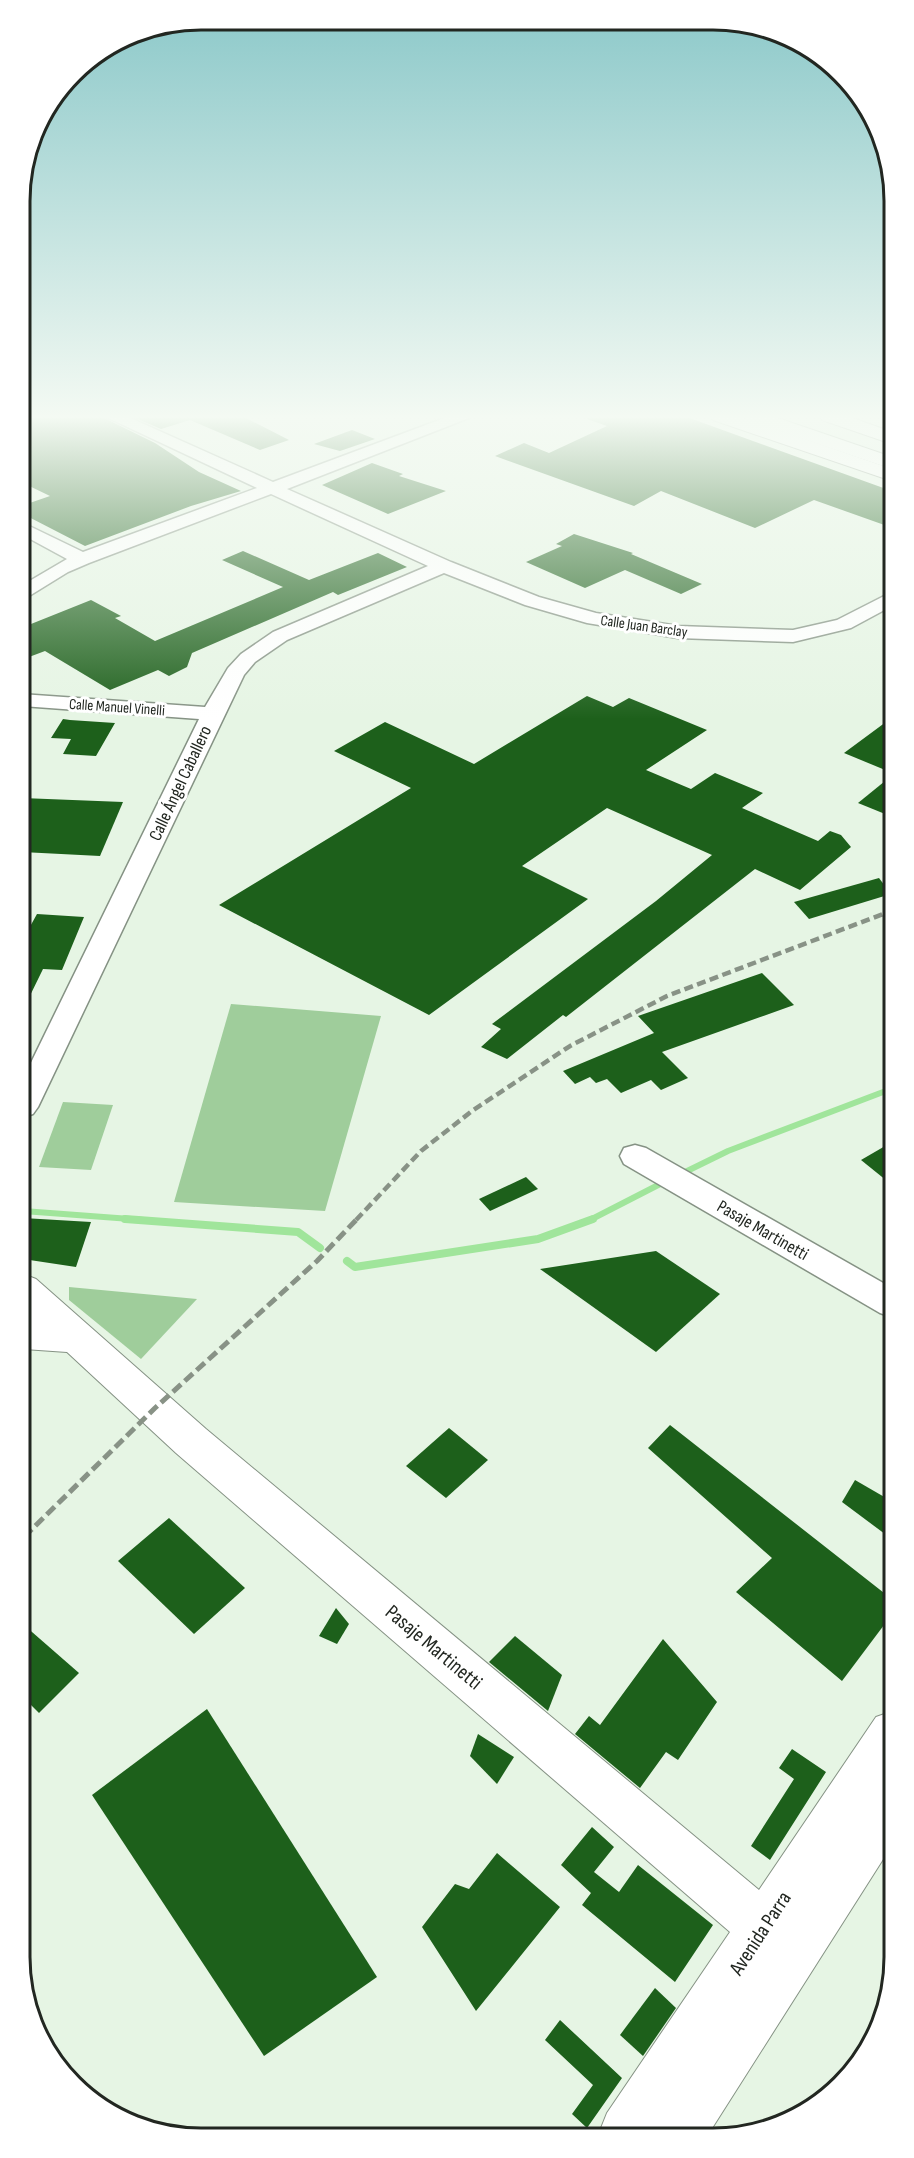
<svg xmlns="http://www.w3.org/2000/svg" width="914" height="2158" viewBox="0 0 914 2158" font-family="'Sofia Sans Condensed',sans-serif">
	<rect width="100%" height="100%" fill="#e6f5e4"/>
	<g fill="#9fcd9b">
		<path d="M231,1004L381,1016L325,1211L174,1202Z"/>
		<path d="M63,1102L113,1105L91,1170L39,1167Z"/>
		<path d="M69,1287L197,1299L141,1359L69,1300Z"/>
	</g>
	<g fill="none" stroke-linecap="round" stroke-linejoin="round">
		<g stroke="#a0e59b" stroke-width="6">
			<path d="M681,1174L728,1151L891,1089"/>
			<path d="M23,1211L144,1220"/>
			<path d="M590,1220L666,1181"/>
		</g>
		<g stroke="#a0e59b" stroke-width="8">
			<path d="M125,1219L298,1232L320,1248"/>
			<path d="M347,1261L355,1267L538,1239L593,1219"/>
		</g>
	</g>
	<g fill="#1d601b">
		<path d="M21,416L102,417L155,443L199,472L241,491L191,506L85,546L21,513V506L50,496L21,482Z"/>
		<path d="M587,416H684L889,490L890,527L814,500L755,528L661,491L634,506L495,456L524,443L549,453L607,426L587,419Z"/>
		<path d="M133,417H244L289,440L260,450L190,420L161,429Z"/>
		<path d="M352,430L375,439L340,451L314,444Z"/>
		<path d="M372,463L403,474L399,476L446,491L388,514L322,485Z"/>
		<path d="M574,534L633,553L631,554L702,584L681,594L625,570L585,588L526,562L562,546L556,544Z"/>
		<path d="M243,551L309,580L378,553L407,567L338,595L333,592L192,653L187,667L169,676L158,670L110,690L45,651L21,660V628L91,600L121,616L115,618L155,641L283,587L222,560Z"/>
		<path d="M587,696L613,707L629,698L707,730L646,770L691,789L715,773L763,793L742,808L818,841L830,831L841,835L851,847L800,890L755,869L566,1017L563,1015L507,1059L481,1047L501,1029L492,1024L656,901L712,855L607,808L522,866L588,899L429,1015L219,905L411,788L334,751L385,722L474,764Z"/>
		<path d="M63,719L70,720L115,723L96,756L63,754L71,739L51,738Z"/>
		<path d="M890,719V772L844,753Z"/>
		<path d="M890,777V816L858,803Z"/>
		<path d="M22,798L123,802L100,856L22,852Z"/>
		<path d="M879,878L891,894L809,919L794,902Z"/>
		<path d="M37,914L84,917L62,970L43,969L22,1012V941Z"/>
		<path d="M762,973L794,1005L662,1052L688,1078L661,1090L651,1080L621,1093L607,1079L596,1083L590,1077L575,1084L563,1071L654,1033L638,1016Z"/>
		<path d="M892,1142V1185L861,1160Z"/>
		<path d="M526,1177L538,1189L490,1211L479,1199Z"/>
		<path d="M23,1218L91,1222L76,1267L23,1259Z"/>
		<path d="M656,1251L720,1294L656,1352L540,1269Z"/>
		<path d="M670,1425L893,1600V1613L842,1681L736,1592L772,1558L648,1448Z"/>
		<path d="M449,1428L488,1460L446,1498L406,1466Z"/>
		<path d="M855,1480L893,1502V1540L842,1502Z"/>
		<path d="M169,1518L245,1588L194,1634L118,1561Z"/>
		<path d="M336,1608L349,1624L337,1644L319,1636Z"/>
		<path d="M24,1625L79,1673L39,1713L25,1699Z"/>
		<path d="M515,1636L562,1675L548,1711L489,1662Z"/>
		<path d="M663,1639L717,1702L678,1760L666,1752L640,1788L575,1734L589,1716L600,1725Z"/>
		<path d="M207,1709L377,1977L264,2056L92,1795Z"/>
		<path d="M478,1734L514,1757L497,1784L470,1756Z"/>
		<path d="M792,1749L826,1772L770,1860L751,1846L794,1779L779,1768Z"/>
		<path d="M592,1827L614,1847L594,1872L619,1892L638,1865L713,1925L675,1982L582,1905L591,1893L561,1865Z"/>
		<path d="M497,1853L560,1907L476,2011L422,1927L455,1884L469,1889Z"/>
		<path d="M655,1988L676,2008L643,2056L620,2035Z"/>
		<path d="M560,2020L622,2078L587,2128L572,2114L593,2085L545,2040Z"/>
	</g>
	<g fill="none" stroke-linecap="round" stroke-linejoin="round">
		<g stroke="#859284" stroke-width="3">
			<g id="minor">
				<path d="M104,416H126L273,482L450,416H474L287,489L451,562L539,597L596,613L678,626L793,630L837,620L890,593V607L851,628L793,642L678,638L587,623L525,605L444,573L287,640L255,662L244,675L38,1107L33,1114L23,1117V1079L199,719L22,706L21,694L205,707L228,668L241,654L273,632L428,566L271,494L89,563L68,572L21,601V586L67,559L21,534V522L83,552L257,488Z"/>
				<path d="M635,1145L646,1148L892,1288V1317L880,1313L624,1164L620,1156L624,1148Z"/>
			</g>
		</g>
		<g stroke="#859284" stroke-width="2">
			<g id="major">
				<path d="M710,416H738L889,468V480L713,420Z"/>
				<path d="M819,416H847L889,431V443L822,420Z"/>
				<path d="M23,1274L36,1279L206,1429L759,1890L876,1717L893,1711L894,1842L709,2133H599L607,2113L730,1932L176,1453L67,1352L24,1349L23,1318H30L23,1312Z"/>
			</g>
		</g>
		<g stroke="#859284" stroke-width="2">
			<path id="highway" d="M744,416H772L889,456V468L747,420Z"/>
		</g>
		<use href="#minor" fill="#fff" fill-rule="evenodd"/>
		<use href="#major" fill="#fff" fill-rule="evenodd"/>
		<use href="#highway" fill="#fff" fill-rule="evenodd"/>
		<path stroke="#889286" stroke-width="4.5" stroke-dasharray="9 4.5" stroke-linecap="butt" d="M356,1220L421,1151L472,1111L570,1046L667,996L891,911"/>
		<path stroke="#889286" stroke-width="5" stroke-dasharray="11 5" stroke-linecap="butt" d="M24,1537L155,1408L317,1261L357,1219"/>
	</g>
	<linearGradient id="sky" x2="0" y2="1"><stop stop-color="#8bc8c9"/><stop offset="0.58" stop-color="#f4faf3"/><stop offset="1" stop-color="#f4faf3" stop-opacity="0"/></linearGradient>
	<rect width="914" height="719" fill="url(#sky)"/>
	<g text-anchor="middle" stroke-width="6" stroke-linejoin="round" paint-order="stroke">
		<g font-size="15" fill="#222721" stroke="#fff">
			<text transform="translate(644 626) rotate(8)" y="5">Calle Juan Barclay</text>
			<text transform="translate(117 707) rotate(4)" y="5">Calle Manuel Vinelli</text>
		</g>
		<g font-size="18" fill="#222721" stroke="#fff">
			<text transform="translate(180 783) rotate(-65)" y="6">Calle Ángel Caballero</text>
			<text transform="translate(763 1230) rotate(30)" y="6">Pasaje Martinetti</text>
		</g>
		<g font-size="21" fill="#222721" stroke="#fff">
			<text transform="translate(434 1647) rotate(40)" y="7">Pasaje Martinetti</text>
			<text transform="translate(760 1933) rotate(-57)" y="7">Avenida Parra</text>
		</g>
	</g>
	<path d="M0 0H914V2158H0ZM201 30H713A171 171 0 0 1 884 201V1957A171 171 0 0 1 713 2128H201A171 171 0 0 1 30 1957V201A171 171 0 0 1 201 30Z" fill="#fff" fill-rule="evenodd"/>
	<path fill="none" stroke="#222721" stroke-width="3" d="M201 30H713A171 171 0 0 1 884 201V1957A171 171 0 0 1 713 2128H201A171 171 0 0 1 30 1957V201A171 171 0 0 1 201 30Z"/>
</svg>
